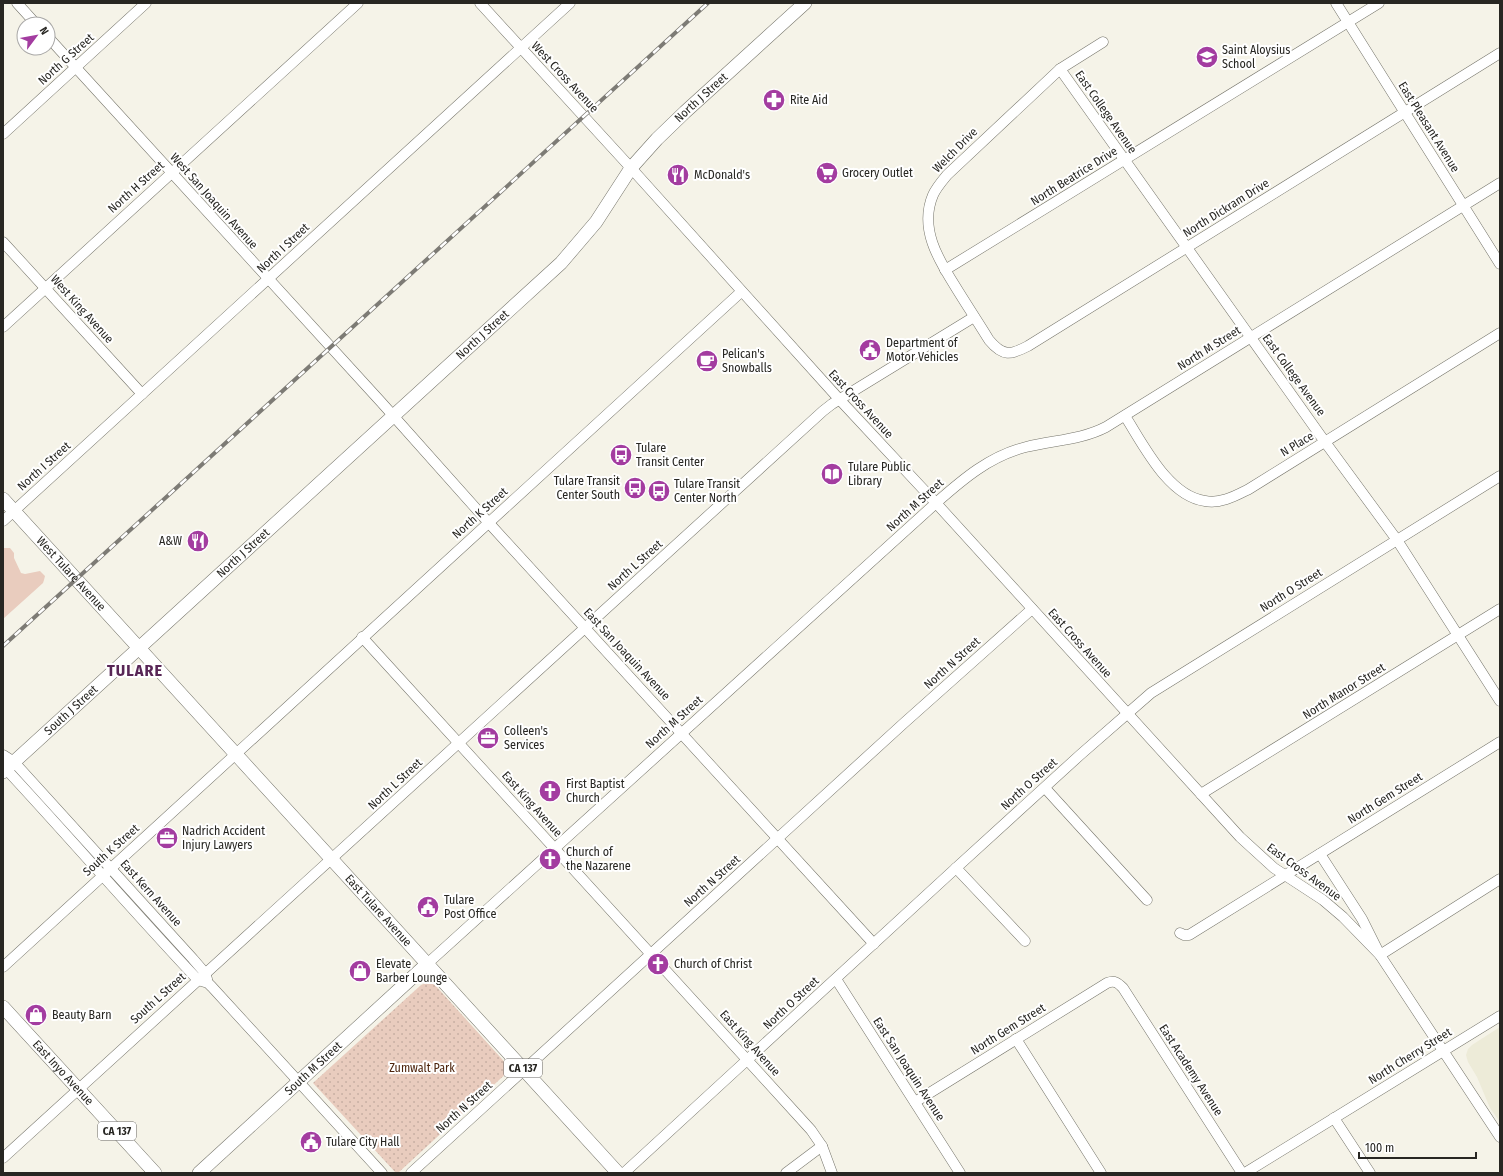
<svg xmlns="http://www.w3.org/2000/svg" width="1503" height="1176" viewBox="0 0 1503 1176" font-family="'Fira Sans Condensed',sans-serif">
	<defs>
		<pattern id="grass-dots" width="8" height="8" patternUnits="userSpaceOnUse"><rect width="8" height="8" fill="#e9ccbe"/><path d="M2 2h.1M6 6h.1" fill="none" stroke="#c8afa3" stroke-width="1.8" stroke-linecap="round"/></pattern>
	</defs>
	<rect width="100%" height="100%" fill="#f5f3e8"/>
	<path fill="#edebd8" d="M1500,1027V1122L1490,1108L1477,1077L1468,1062L1466,1055L1468,1049L1472,1045Z"/>
	<path fill="url(#grass-dots)" d="M428,982L435,985L511,1069L398,1173H396L313,1083L421,985Z"/>
	<path fill="#e9ccbe" d="M3,548H10L14,553V558L21,573L25,574L40,571L45,576L44,580L43,583L3,619Z"/>
	<g fill="none" stroke-linecap="round" stroke-linejoin="round">
		<g stroke="#75746a" stroke-width="11">
			<g id="minor">
				<path d="M17,3L36,24"/>
				<path d="M480,3L631,168L839,399L936,503L1240,837L1274,868L1323,900L1343,917L1380,955L1500,1137"/>
				<path d="M1336,3L1500,264"/>
				<path d="M48,37L381,402L488,522L874,944"/>
				<path d="M1103,42L1060,69L947,175C942,181 936,188 933,195C919,228 938,259 955,286C966,304 978,322 989,340C1003,357 1011,355 1028,346L1500,53"/>
				<path d="M1060,69L1325,442L1397,540L1500,701"/>
				<path d="M3,134L146,3"/>
				<path d="M3,242L142,394"/>
				<path d="M945,270L1379,3"/>
				<path d="M3,327L358,3"/>
				<path d="M1125,416C1143,444 1168,496 1205,501C1221,504 1235,496 1249,489L1500,333"/>
				<path d="M3,521L570,3"/>
				<path d="M362,637L811,1130L822,1146L832,1173"/>
				<path d="M3,755L14,762L193,959L205,973L207,979"/>
				<path d="M3,762L6,769C71,839 133,911 198,980L208,983L212,987L382,1173"/>
				<path d="M1045,788L1147,900"/>
				<path d="M1201,794L1500,609"/>
				<path d="M1320,854L1362,919L1380,955L1500,879"/>
				<path d="M956,868L1025,941"/>
				<path d="M1180,933L1184,935H1189L1500,742"/>
				<path d="M427,964L936,503C963,479 990,456 1026,447C1054,440 1081,440 1106,427L1500,183"/>
				<path d="M3,967L741,292"/>
				<path d="M836,979L960,1173"/>
				<path d="M1016,1039L1101,1173"/>
				<path d="M915,1102L1107,983C1115,980 1118,983 1123,988L1242,1173"/>
				<path d="M1334,1118L1370,1173"/>
				<path d="M3,1158L823,411L832,404L974,317"/>
				<path d="M411,1173L904,723L1032,609"/>
				<path d="M624,1173L956,868L1080,755L1151,693L1500,476"/>
				<path d="M786,1173L822,1146"/>
				<path d="M1245,1173L1500,1016"/>
			</g>
		</g>
		<g stroke="#75746a" stroke-width="14">
			<g id="major">
				<path id="s1" d="M3,499L618,1173"/>
				<path id="s2" d="M3,772L561,263L596,222L631,168L657,139L685,112L805,3"/>
				<path id="s3" d="M3,1007L155,1173"/>
				<path id="s4" d="M199,1173L427,964"/>
			</g>
		</g>
		<use href="#minor" stroke="#fff" stroke-width="10"/>
		<use href="#major" stroke="#fff" stroke-width="13"/>
		<g stroke="#7d7b75" stroke-width="4">
			<path id="rail" d="M3,646L708,3"/>
		</g>
		<use href="#rail" stroke="#fff" stroke-width="2.5" stroke-dasharray="8" stroke-linecap="butt"/>
	</g>
	<defs>
		<g id="school-disc" transform="scale(1.15)"><circle r="9.5" fill="#a33ca0" stroke="#fff"/><path d="M0-5L7-2L0 1L-7-2ZM-4 1L0 2.5L4 1V4Q0 6-4 4Z" fill="#fff"/></g>
		<g id="pharmacy-disc" transform="scale(1.15)"><circle r="9.5" fill="#a33ca0" stroke="#fff"/><path d="M-2-6h4v4h4v4h-4v4h-4v-4h-4v-4h4Z" fill="#fff"/></g>
		<g id="supermarket-disc" transform="scale(1.15)"><circle r="9.5" fill="#a33ca0" stroke="#fff"/><path d="M-6-5.5h2.5l.6 2H6L4.5 2H-2.5L-4.4-4H-6ZM-1.5 3.2a1.3 1.3 0 1 0 .1 0ZM3 3.2a1.3 1.3 0 1 0 .1 0Z" fill="#fff"/></g>
		<g id="restaurant-disc" transform="scale(1.15)"><circle r="9.5" fill="#a33ca0" stroke="#fff"/><path d="M-5-6h1v4h1v-4h1v4h1v-4h1v5L-1.5 .5V6h-2V.5L-5-1ZM5-6V6H3V1.5H1.5Q1.5-4 5-6Z" fill="#fff"/></g>
		<g id="civic-disc" transform="scale(1.15)"><circle r="9.5" fill="#a33ca0" stroke="#fff"/><path d="M-.6-6.5H3V-4.5H.6V-3L4-1V1h2V6H-6V1h2V-1L-.6-3ZM-1.2 2.5V6h2.4V2.5Z" fill="#fff"/></g>
		<g id="cafe-disc" transform="scale(1.15)"><circle r="9.5" fill="#a33ca0" stroke="#fff"/><path d="M-5.5-4.5H6V0H3Q3 3.5 0 3.5H-2.5Q-5.5 3.5-5.5 0ZM3-3.2v2h1.7v-2ZM-6 4.5H4V6H-6Z" fill="#fff"/></g>
		<g id="bus-disc" transform="scale(1.15)"><circle r="9.5" fill="#a33ca0" stroke="#fff"/><path d="M-5-6H5V4H4V6H2V4H-2V6H-4V4H-5ZM-3.5-4V0h7V-4ZM-3.5 1.2v1.5H-2V1.2ZM2 1.2v1.5H3.5V1.2Z" fill="#fff"/></g>
		<g id="library-disc" transform="scale(1.15)"><circle r="9.5" fill="#a33ca0" stroke="#fff"/><path d="M-6-4Q-3-5.5-.7-3.5V5Q-3 3-6 4ZM6-4Q3-5.5 .7-3.5V5Q3 3 6 4Z" fill="#fff"/></g>
		<g id="office-disc" transform="scale(1.15)"><circle r="9.5" fill="#a33ca0" stroke="#fff"/><path d="M-6-3h4V-5.5h4V-3h4V5H-6ZM-1-4.5V-3h2v-1.5ZM-6 0V1H6V0Z" fill="#fff"/></g>
		<g id="church-disc" transform="scale(1.15)"><circle r="9.5" fill="#a33ca0" stroke="#fff"/><path d="M-1.2-6h2.4v3.5h3.3v2.4h-3.3V6h-2.4V-.1h-3.3v-2.4h3.3Z" fill="#fff"/></g>
		<g id="shop-disc" transform="scale(1.15)"><circle r="9.5" fill="#a33ca0" stroke="#fff"/><path d="M-5-2.5h2.3a2.7 3.5 0 0 1 5.4 0H5L5.5 6h-11ZM-1.5-2.5h3a1.5 2.3 0 0 0-3 0Z" fill="#fff"/></g>
	</defs>
	<g fill-rule="evenodd">
		<use href="#school-disc" x="1207" y="57"/>
		<use href="#pharmacy-disc" x="774" y="100"/>
		<use href="#supermarket-disc" x="827" y="173"/>
		<use href="#restaurant-disc" x="678" y="175"/>
		<use href="#civic-disc" x="870" y="350"/>
		<use href="#cafe-disc" x="707" y="361"/>
		<use href="#bus-disc" x="621" y="455"/>
		<use href="#library-disc" x="832" y="474"/>
		<use href="#bus-disc" x="635" y="488"/>
		<use href="#bus-disc" x="659" y="491"/>
		<use href="#restaurant-disc" x="198" y="541"/>
		<use href="#office-disc" x="488" y="738"/>
		<use href="#church-disc" x="550" y="791"/>
		<use href="#office-disc" x="167" y="838"/>
		<use href="#church-disc" x="550" y="859"/>
		<use href="#civic-disc" x="428" y="907"/>
		<use href="#church-disc" x="658" y="964"/>
		<use href="#shop-disc" x="360" y="971"/>
		<use href="#shop-disc" x="36" y="1015"/>
		<use href="#civic-disc" x="311" y="1142"/>
	</g>
	<g text-anchor="middle" stroke-width="4" stroke-linejoin="round" paint-order="stroke">
		<g fill="#fff" stroke="#686764" stroke-width="1">
			<rect x="504" y="1059" width="38" height="18" rx="3"/>
			<rect x="98" y="1122" width="38" height="18" rx="3"/>
		</g>
		<g font-size="11" font-weight="bold" fill="#272622">
			<text x="523" y="1072">CA 137</text>
			<text x="117" y="1135">CA 137</text>
		</g>
		<g font-size="12" fill="#272622" stroke="#fff" text-anchor="start">
			<text x="1222" y="54">Saint Aloysius<tspan x="1222" dy="14">School</tspan></text>
			<text x="790" y="104">Rite Aid</text>
			<text x="842" y="177">Grocery Outlet</text>
			<text x="694" y="179">McDonald's</text>
			<text x="886" y="347">Department of<tspan x="886" dy="14">Motor Vehicles</tspan></text>
			<text x="722" y="358">Pelican's<tspan x="722" dy="14">Snowballs</tspan></text>
			<text x="636" y="452">Tulare<tspan x="636" dy="14">Transit Center</tspan></text>
			<text x="848" y="471">Tulare Public<tspan x="848" dy="14">Library</tspan></text>
			<text x="620" y="485" text-anchor="end">Tulare Transit<tspan x="620" dy="14">Center South</tspan></text>
			<text x="674" y="488">Tulare Transit<tspan x="674" dy="14">Center North</tspan></text>
			<text x="182" y="545" text-anchor="end">A&amp;W</text>
			<text x="504" y="735">Colleen's<tspan x="504" dy="14">Services</tspan></text>
			<text x="566" y="788">First Baptist<tspan x="566" dy="14">Church</tspan></text>
			<text x="182" y="835">Nadrich Accident<tspan x="182" dy="14">Injury Lawyers</tspan></text>
			<text x="566" y="856">Church of<tspan x="566" dy="14">the Nazarene</tspan></text>
			<text x="444" y="904">Tulare<tspan x="444" dy="14">Post Office</tspan></text>
			<text x="376" y="968">Elevate<tspan x="376" dy="14">Barber Lounge</tspan></text>
			<text x="674" y="968">Church of Christ</text>
			<text x="52" y="1019">Beauty Barn</text>
			<text x="326" y="1146">Tulare City Hall</text>
		</g>
		<g font-size="12" fill="#272622" stroke="#fff">
			<text transform="translate(66 59) rotate(-42)" y="4">North G Street</text>
			<text transform="translate(565 77) rotate(47)" y="4">West Cross Avenue</text>
			<text dy="4" stroke="none"><textPath href="#s2" startOffset="973">North J Street</textPath></text>
			<text transform="translate(1106 112) rotate(55)" y="4">East College Avenue</text>
			<text transform="translate(1429 127) rotate(58)" y="4">East Pleasant Avenue</text>
			<text transform="translate(955 150) rotate(-45)" y="4">Welch Drive</text>
			<text transform="translate(1074 176) rotate(-32)" y="4">North Beatrice Drive</text>
			<text transform="translate(136 187) rotate(-42)" y="4">North H Street</text>
			<text transform="translate(214 201) rotate(48)" y="4">West San Joaquin Avenue</text>
			<text transform="translate(1226 208) rotate(-32)" y="4">North Dickram Drive</text>
			<text transform="translate(283 248) rotate(-43)" y="4">North I Street</text>
			<text transform="translate(82 309) rotate(48)" y="4">West King Avenue</text>
			<text dy="4" stroke="none"><textPath href="#s2" startOffset="649">North J Street</textPath></text>
			<text transform="translate(1209 348) rotate(-32)" y="4">North M Street</text>
			<text transform="translate(1294 375) rotate(54)" y="4">East College Avenue</text>
			<text transform="translate(861 404) rotate(47)" y="4">East Cross Avenue</text>
			<text transform="translate(1297 444) rotate(-31)" y="4">N Place</text>
			<text transform="translate(44 466) rotate(-42)" y="4">North I Street</text>
			<text transform="translate(915 505) rotate(-42)" y="4">North M Street</text>
			<text transform="translate(480 513) rotate(-42)" y="4">North K Street</text>
			<text dy="4" stroke="none"><textPath href="#s2" startOffset="325">North J Street</textPath></text>
			<text transform="translate(635 565) rotate(-42)" y="4">North L Street</text>
			<text dy="4" stroke="none"><textPath href="#s1" startOffset="101">West Tulare Avenue</textPath></text>
			<text transform="translate(1291 590) rotate(-32)" y="4">North O Street</text>
			<text transform="translate(1080 643) rotate(48)" y="4">East Cross Avenue</text>
			<text transform="translate(627 654) rotate(47)" y="4">East San Joaquin Avenue</text>
			<text transform="translate(952 663) rotate(-42)" y="4">North N Street</text>
			<text transform="translate(1344 691) rotate(-32)" y="4">North Manor Street</text>
			<text dy="4" stroke="none"><textPath href="#s2" startOffset="92">South J Street</textPath></text>
			<text transform="translate(674 722) rotate(-42)" y="4">North M Street</text>
			<text transform="translate(395 784) rotate(-43)" y="4">North L Street</text>
			<text transform="translate(1029 784) rotate(-42)" y="4">North O Street</text>
			<text transform="translate(1385 798) rotate(-32)" y="4">North Gem Street</text>
			<text transform="translate(532 804) rotate(48)" y="4">East King Avenue</text>
			<text transform="translate(111 850) rotate(-42)" y="4">South K Street</text>
			<text transform="translate(1304 872) rotate(36)" y="4">East Cross Avenue</text>
			<text transform="translate(712 881) rotate(-42)" y="4">North N Street</text>
			<text transform="translate(151 893) rotate(48)" y="4">East Kern Avenue</text>
			<text dy="4" stroke="none"><textPath href="#s1" startOffset="557">East Tulare Avenue</textPath></text>
			<text transform="translate(158 998) rotate(-42)" y="4">South L Street</text>
			<text transform="translate(791 1003) rotate(-43)" y="4">North O Street</text>
			<text transform="translate(1008 1029) rotate(-32)" y="4">North Gem Street</text>
			<text transform="translate(750 1043) rotate(48)" y="4">East King Avenue</text>
			<text transform="translate(1410 1056) rotate(-32)" y="4">North Cherry Street</text>
			<text dy="4" stroke="none"><textPath href="#s4" startOffset="155">South M Street</textPath></text>
			<text transform="translate(909 1069) rotate(57)" y="4">East San Joaquin Avenue</text>
			<text transform="translate(1191 1070) rotate(57)" y="4">East Academy Avenue</text>
			<text dy="4" stroke="none"><textPath href="#s3" startOffset="89">East Inyo Avenue</textPath></text>
			<text transform="translate(464 1107) rotate(-42)" y="4">North N Street</text>
		</g>
		<g font-size="12" fill="#4c230b" stroke="#fff">
			<text x="422" y="1072">Zumwalt Park</text>
		</g>
		<g font-size="16" font-weight="bold" letter-spacing="1" fill="#582656" stroke="#fff">
			<text x="135" y="676">TULARE</text>
		</g>
	</g>
	<rect width="1503" height="1176" fill="none" stroke="#272622" stroke-width="8"/>
	<g transform="translate(36 36) rotate(58)"><circle r="19" fill="#ffffff" stroke="#a9a8a7"/>
	<path d="M0-3L7 15L0 10L-7 15Z" fill="#a33ca0"/>
	<text y="-6" font-size="11" font-weight="bold" text-anchor="middle" fill="#272622">N</text>
	</g>
	<path d="M1359 1152v6h117v-6" fill="none" stroke="#272622" stroke-width="2"/>
	<text x="1365" y="1152" font-size="12" fill="#272622" stroke="#ffffff" stroke-width="3" paint-order="stroke">100 m</text>
</svg>
